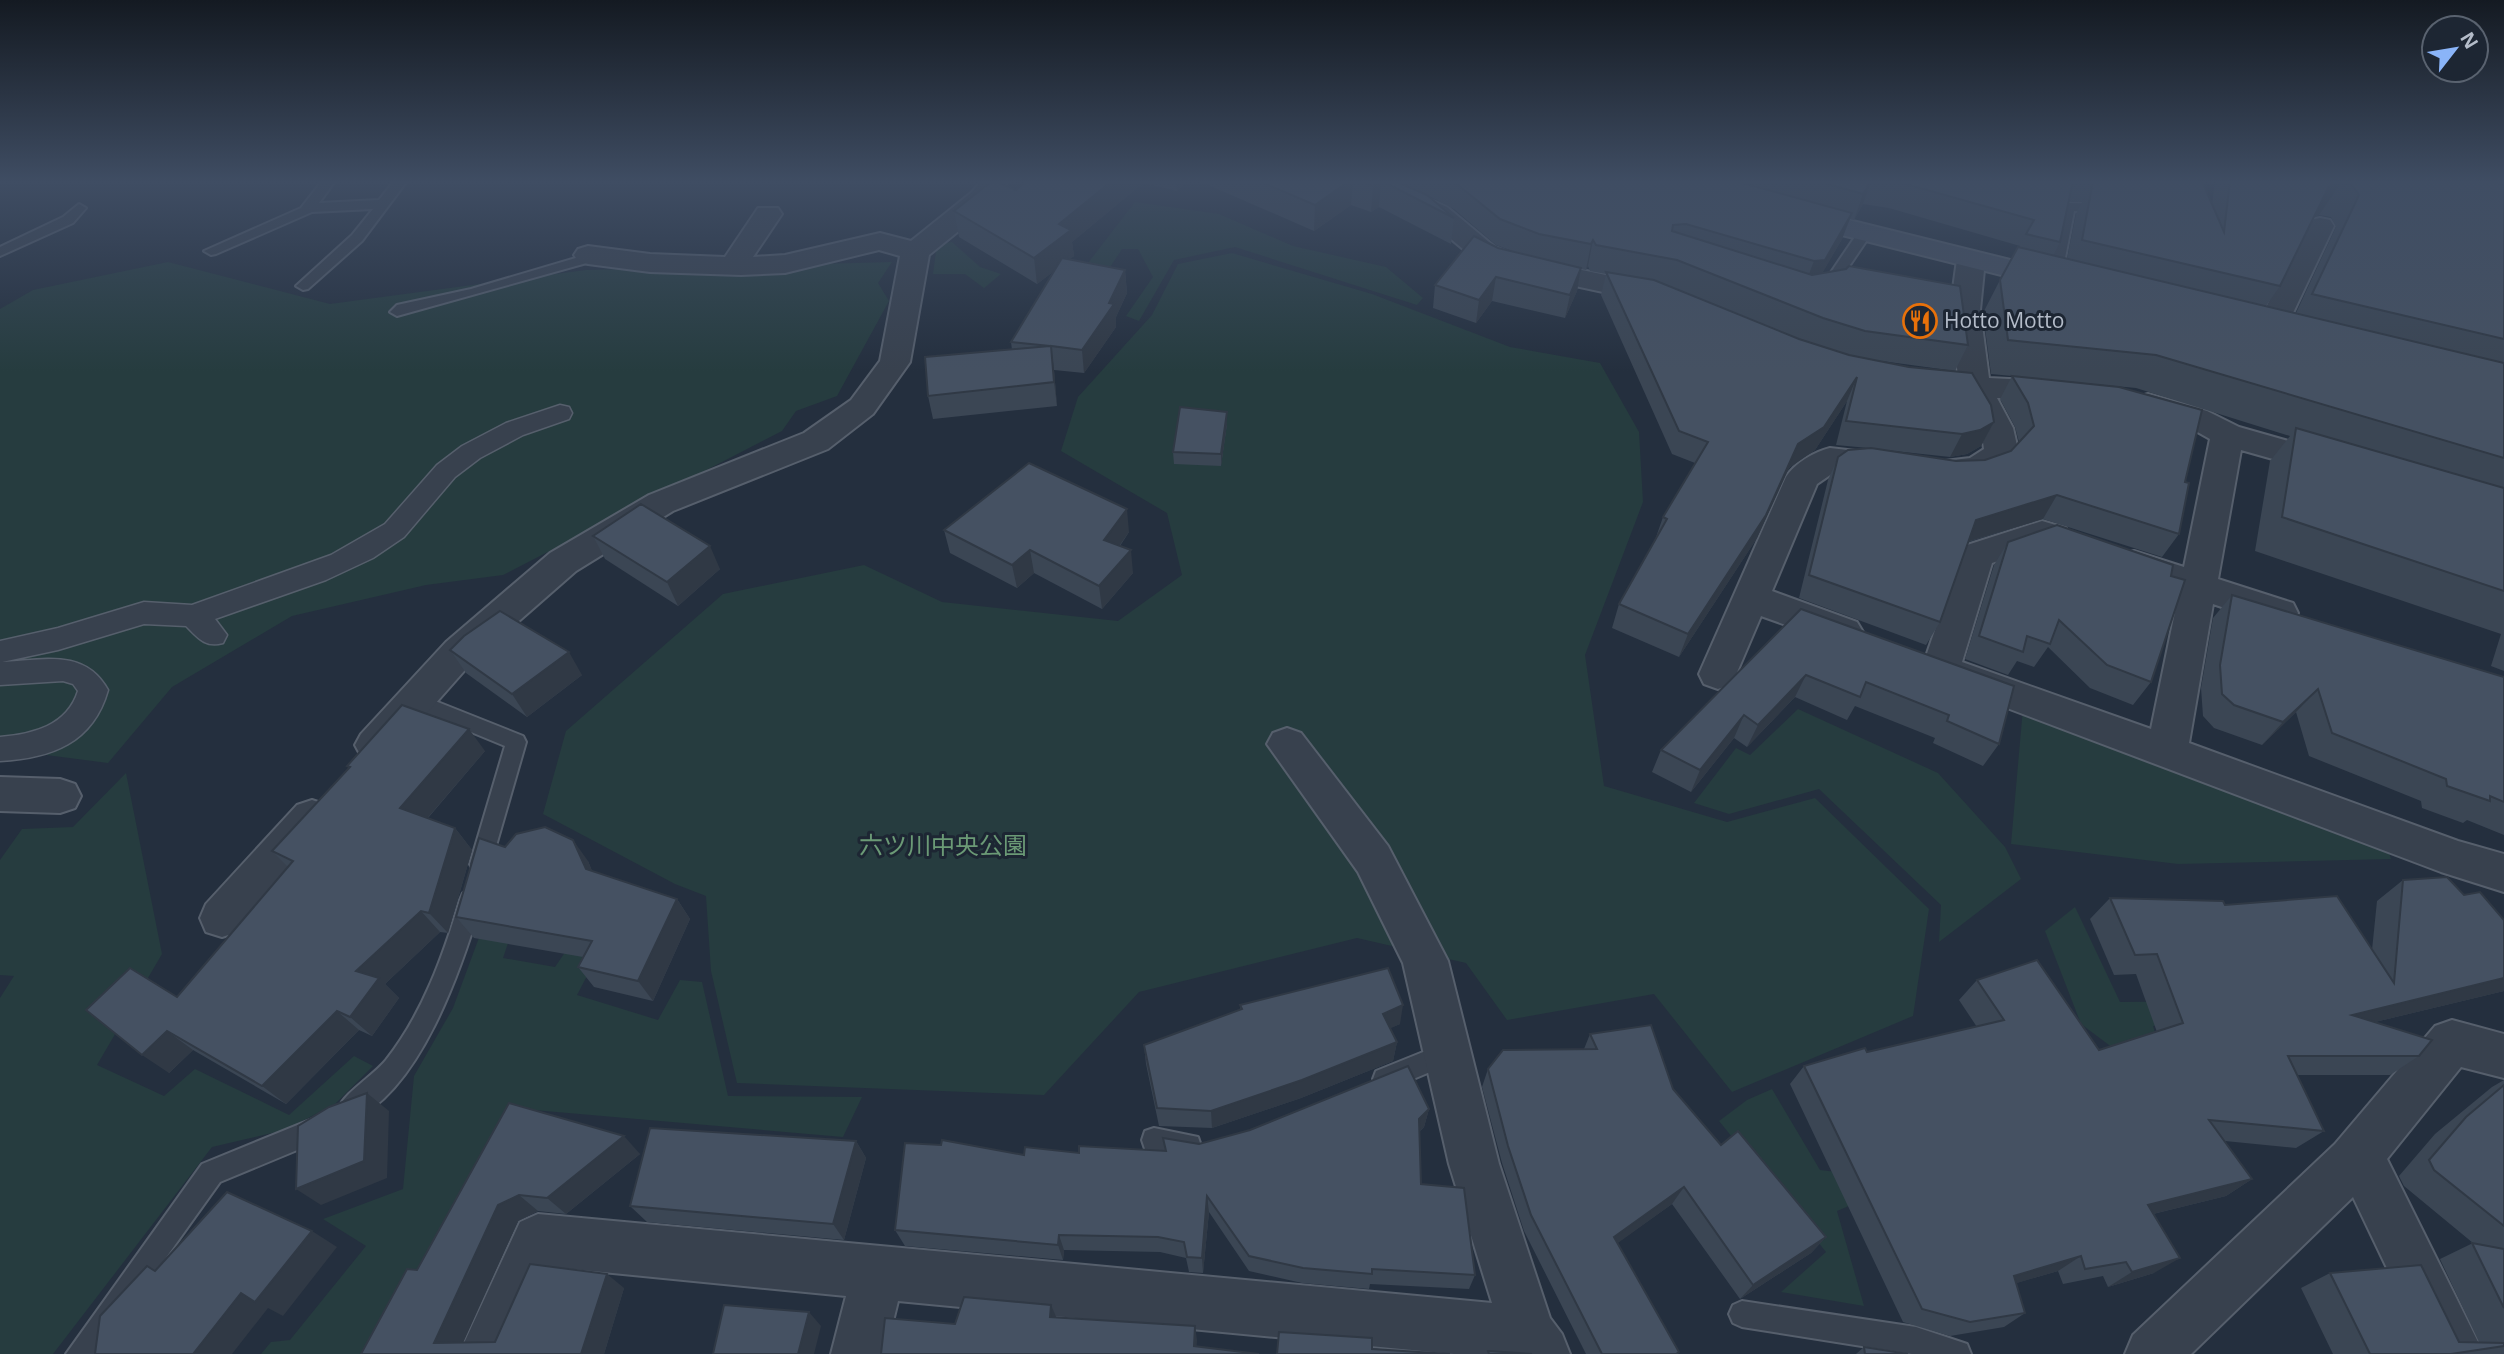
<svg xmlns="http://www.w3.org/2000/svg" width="2504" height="1354" viewBox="0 0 2504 1354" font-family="'Open Sans','Noto Sans JP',sans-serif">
	<rect width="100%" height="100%" fill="#242f3e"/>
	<g fill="#263c3f">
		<path d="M1135,202L1219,214L1293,246L1386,267L1423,298L1417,305L1235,247L1174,260L1139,321L1126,316L1153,277L1138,249H1122L1103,278L1081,272Z"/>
		<path d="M952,242L980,267L1001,274L984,288L965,274H933L937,244Z"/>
		<path d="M1232,253L1372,294L1510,347L1600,363L1639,432L1643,502L1585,655L1604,786L1727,822L1815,798L1929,909L1913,1016L1732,1092L1654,994L1507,1020L1466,963L1357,938L1139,992L1044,1095L737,1083L711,971L706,896L675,884L543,814L566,731L723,594L864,565L942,602L1118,621L1182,575L1167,513L1061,451L1078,397L1152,315L1178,264Z"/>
		<path d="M168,262L330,304L586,270L892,262L878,283L889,301L837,396L796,411L782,431L503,575L426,585L292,616L172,687L108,763L0,749V309L33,290Z"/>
		<path d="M2023,708L2387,847L2391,859L2178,864L2011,844Z"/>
		<path d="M1798,709L1938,773L2005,847L2021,879L1939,942L1941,905L1819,789L1729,814L1694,803L1736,748L1750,755Z"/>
		<path d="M126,773L162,954L97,1065L164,1096L195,1069L289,1115L354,1056L373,1066L335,1104L285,1130L212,1147L53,1354H0V998L14,976L0,975V860L22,829L73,827Z"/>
		<path d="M627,900L577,995L658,1020L680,980L702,982L728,1096L862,1097L843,1137L522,1109L378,1354H261L271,1342L290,1340L366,1246L323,1219L403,1189L414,1076L453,1008L487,916L513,928L503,958L555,967L595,908Z"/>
		<path d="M2075,907L2120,1002L2224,1001L2232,1018L2153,1026L2164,1060L2113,1048L2081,1024L2045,931Z"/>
		<path d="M1772,1089L1820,1170L1837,1172L1856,1203L1837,1211L1864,1306L1781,1292L1826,1252L1719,1121L1747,1100Z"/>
	</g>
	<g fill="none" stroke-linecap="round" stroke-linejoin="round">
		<g stroke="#565f6c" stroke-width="4">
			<g id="service">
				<path d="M322,181H335L319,203L379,200L394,181H407L362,241L308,289L303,290L296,286L352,235L373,209L312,212L216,254L211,255L204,251L301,208Z"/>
				<path d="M2068,203L2105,204L2112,208L2105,212L2074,211L2061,279L2054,283L2047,279L2061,207Z"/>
				<path d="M79,204L86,208L73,223L0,256V247L63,217Z"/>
				<path d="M1864,230L1871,234L1833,290L1826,294L1821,293L1819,290L1859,231Z"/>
				<path d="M596,252L601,253V259L397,316L390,312L397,305L471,289Z"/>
				<path d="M415,693L523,736L526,742L489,870L481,873L473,870L470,864L505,746L408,706L405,701L408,696Z"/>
				<path d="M471,890L479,893L482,900C462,967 420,1093 350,1121L341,1117L338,1109C345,1092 373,1076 386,1060C423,1013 443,956 460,900L463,893Z"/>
				<path d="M1448,1042L1456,1045L1460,1053L1456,1061L1385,1091L1376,1087L1373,1079L1376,1071Z"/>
				<path d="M322,1115L331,1118L334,1127L331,1136L220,1182L97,1354H66L202,1164Z"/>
				<path d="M1154,1128L1198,1137L1201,1146L1198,1155L1189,1158L1145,1149L1142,1140L1145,1131Z"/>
				<path d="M1742,1301L1916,1327L1967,1344L1971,1354H1912L1742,1327L1733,1323L1729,1314L1733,1305Z"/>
			</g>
		</g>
		<g stroke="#565f6c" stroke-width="3">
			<path id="pedestrian" d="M560,405L569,407L572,413L569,419L523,435L480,458L455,477L404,537L373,558L326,580L215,619L227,635L223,643C205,648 198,638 186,626L144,624L58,650L2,662C43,660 85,648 108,690C93,743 52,758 0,761V737C33,734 67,726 78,691L73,684L63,681L0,685V641L58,628L144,602L192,605L331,555L385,524L437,465L462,446L506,423Z"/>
		</g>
		<g stroke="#565f6c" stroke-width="4">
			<g id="minor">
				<path d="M981,181H1008L992,204L929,255L910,362L873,414L828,449L673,511L576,571L472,662L389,756L375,761L361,756L355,745L361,734L446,642L550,553L649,495L804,433L851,400L880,361L900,256L879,250L785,273L741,275L650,272L588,264L578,261L574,255L578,249L588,246L650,254L725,257L758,208H778L782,214L753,257L785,255L880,233L911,241L972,192Z"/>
				<path d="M1350,181H1387L1447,207L1495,247L1524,258L1654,285L1664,288L1669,294L1664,300L1654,303L1506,271L1475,259L1427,219L1354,187Z"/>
				<path d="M2320,218L2330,220L2334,226L2284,332L2280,338L2269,341L2258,338L2254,332L2306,226L2310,220Z"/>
				<path d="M1971,251L1981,254L1985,260L1980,310L1989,378L2069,382L2074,389L2069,396L2058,399L1997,398L2013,428L2018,450C2000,477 1967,486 1936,478L1931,470L1936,462L1970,458L1984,449L1981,428L1964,397L1919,390L1914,383L1919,376L1930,373L1958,376L1950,310L1957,260L1961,254Z"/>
				<path d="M2148,394L2207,411L2239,427L2341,456L2346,464L2341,472L2329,475L2241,450L2218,579L2293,603L2298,613L2293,623L2280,627L2213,604L2189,743L2458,841L2504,854V892L2441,872L1949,686L1946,681L1927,678L1922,668L1964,546L2042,521L2066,528L2072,537L2066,546L2054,549L2042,546L1992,563L1962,662L2151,729L2179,593L2121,573L2116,564L2121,555L2134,551L2184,567L2210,439L2185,425L2137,411L2132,404L2137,397Z"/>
				<path d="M1830,448L1900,456L1905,464L1900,472L1888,475L1836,471L1817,484L1772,591L1857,622L1863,632L1857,642L1844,646L1761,616L1732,684L1718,689L1704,684L1699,674L1786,477C1795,463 1814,452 1830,448Z"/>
				<path d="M1287,728L1301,733L1388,846L1448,961L1499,1164L1550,1318L1562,1334L1570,1354H1454L898,1301L885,1354H831L846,1296L552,1267L514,1354H459L520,1222L538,1214L1492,1303L1449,1164L1403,963L1358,872L1267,744L1273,733Z"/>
				<path d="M0,777L60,779L75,784L81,796L75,808L60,813L0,811Z"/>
				<path d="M312,800L327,805L333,817L327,829L238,932L222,937L206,932L200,918L206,904L297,805Z"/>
				<path d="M2452,1020L2504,1034V1078L2461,1067L2387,1159L2484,1354H2428L2353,1197L2191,1354H2125L2133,1335L2335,1144L2435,1026Z"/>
			</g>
		</g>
		<g stroke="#565f6c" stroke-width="4">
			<path id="secondary" d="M1796,207L2067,274L2072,280L2067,286L2057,289L1786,221L1782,215L1786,209Z"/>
		</g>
		<use href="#service" fill="#38414e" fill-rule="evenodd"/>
		<use href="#pedestrian" fill="#38414e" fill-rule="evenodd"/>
		<use href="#minor" fill="#38414e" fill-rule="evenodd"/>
		<use href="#secondary" fill="#465061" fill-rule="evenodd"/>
	</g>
	<g fill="#3b4654" fill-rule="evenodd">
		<path d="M1026,181H1187L1177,191L1143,183L1072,242L1074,256L1069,259L1125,270L1127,293L1116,317V327L1084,373L1054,370L1057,406L933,419L928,396L1012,350L1011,342L1054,271L1037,284L959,237L954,211L1016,190Z"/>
		<path d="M1199,181H2202L2212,204L2215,181H2504V671L2491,666L2501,634L2255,551L2270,461L2290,436L2136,388L2051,380L2185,482L2179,534L2162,557L2043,519L1968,542L1940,622L1926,645L1799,598L1828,480L1838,457L1868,448L1836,445L1847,401L1815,450L1789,468L1757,538L1679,657L1612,628L1619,604L1655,540L1663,517L1695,463L1672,454L1601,295L1606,274L1590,271L1588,266L1586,270L1581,269L1577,291L1565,318L1492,301L1476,323L1433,308L1435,285L1498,248L1515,252L1496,245L1454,209L1429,196L1399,183L1454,218L1451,244L1379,207L1371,212L1351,205L1314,231ZM2069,202H2082L2076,214L2067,259L2053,256L2060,242ZM1863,204L1889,208L2020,246L2000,280L1983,313L1991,374L2012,376L2000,399L2015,427L2019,442L2011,451L1985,460L1956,461L1885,450L1950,457L1967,454L1981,446L1994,422L1874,360L1955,371L1968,345L1822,273L1842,239L1850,219L1854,220ZM2319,215L2331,217L2336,227L2296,313L2266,306L2280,286L2314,217Z"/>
		<path d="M1227,424L1221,466L1174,464L1173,452Z"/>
		<path d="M944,530L1129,532L1120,546L1133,573L1102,609L1034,573L1017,588L950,553Z"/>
		<path d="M593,536L720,569L678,606L605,559Z"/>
		<path d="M2008,542L2151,682L2133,705L2090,688L2048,647L2034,667L2017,661L2008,675L1965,659L1994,565Z"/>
		<path d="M2232,595L2504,677V835L2467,820L2463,823L2422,808L2421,801L2309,756L2296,712L2262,745L2214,728L2203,716L2201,688L2213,618Z"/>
		<path d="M1801,609L1999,744L1983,766L1933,743L1935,738L1855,706L1847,720L1795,697L1747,747L1734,738L1691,792L1652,772L1661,750Z"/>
		<path d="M450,650L582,675L527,717L466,673Z"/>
		<path d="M485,751L428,818L455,828L472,850L448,933L440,932L385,984L399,998L372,1036L359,1030L286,1104L193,1050L169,1073L130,968L177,997L288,867L272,851L349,768L347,766Z"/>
		<path d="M505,847L588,861L592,871L677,899L690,919L653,1001L594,987L578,967L583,957L474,938L456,917Z"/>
		<path d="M2403,880L2464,895L2504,920V991L2375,1022L2419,1056L2390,1075H2297L2324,1131L2296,1148L2225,1141L2252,1179L2226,1196L2153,1214L2154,1273L2108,1287L2103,1276L2063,1284L2058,1271L2016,1283L2025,1313L2004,1327L1950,1336L1903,1322L1790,1084L1804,1066L1977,1027L1959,1000L1977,980L2099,1050L2157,1032L2136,974L2114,975L2090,919L2110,898L2225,905L2372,950L2377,901Z"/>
		<path d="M1240,1005L1400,1024L1390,1028L1397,1042L1393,1061L1301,1098L1212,1128L1159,1126L1146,1064L1144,1045L1240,1010Z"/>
		<path d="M1590,1034L1673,1089L1721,1145L1826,1237L1811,1253L1740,1299L1672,1204L1617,1243L1678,1354H1586L1524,1231L1502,1163L1482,1087L1488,1069L1584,1049Z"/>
		<path d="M2504,1080V1354H2333L2301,1288L2330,1273L2459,1342H2479L2440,1259L2473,1243L2404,1186L2399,1176L2435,1134L2492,1087Z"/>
		<path d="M509,1103L640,1154L566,1214L538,1211L518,1221L463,1342H495L624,1288L604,1354H361L417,1270Z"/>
		<path d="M1429,1109L1424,1127L1419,1132L1421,1184L1475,1275L1469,1289L1370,1284L1369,1289L1302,1283L1249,1271L1209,1212L1203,1273L1189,1272L1186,1258L1160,1252L1064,1250L1063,1260L905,1246L895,1230L941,1145L1024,1155L1165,1151L1163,1138L1199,1144Z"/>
		<path d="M856,1141L866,1158L844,1240L647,1222L630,1206Z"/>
		<path d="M1864,1347L1908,1354H1856Z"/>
	</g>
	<g fill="#303945">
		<path d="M1112,181H1143V183L1072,242L1074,256L1037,284L1034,258L1059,224Z"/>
		<path d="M1176,181H1187L1177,191Z"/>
		<path d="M1349,181H1353L1351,205L1314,231L1315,205Z"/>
		<path d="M1381,181L1379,207L1371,212L1373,186Z"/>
		<path d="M1871,181L1863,204L1854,220L1863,194Z"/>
		<path d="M2341,183L2319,215L2308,219L2329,186Z"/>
		<path d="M1852,213L1842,239L1815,286L1804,287L1814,261Z"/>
		<path d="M1593,240L1588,266L1586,270L1591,244Z"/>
		<path d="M1581,268L1577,291L1565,318L1570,295Z"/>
		<path d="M1125,270L1127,293L1116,317V327L1084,373L1082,350L1109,303Z"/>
		<path d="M1496,277L1492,301L1476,323L1479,300Z"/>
		<path d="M1051,346L1054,370L1057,406L1054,382Z"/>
		<path d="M1857,377L1847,401L1815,450L1789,468L1757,538L1679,657L1688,634L1798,444Z"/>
		<path d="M1227,412V424L1221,466V454Z"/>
		<path d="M1994,422L1981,446L1967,454L1950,457L1962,434Z"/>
		<path d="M2057,495L2043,519L1963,543L1976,520Z"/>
		<path d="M1127,509L1129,532L1107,563L1104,540Z"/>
		<path d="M710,546L720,569L678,606L667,582Z"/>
		<path d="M1030,550L1034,573L1017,588L1012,565Z"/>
		<path d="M1131,550L1133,573L1102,609L1099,586Z"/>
		<path d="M569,652L582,675L527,717L512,694Z"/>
		<path d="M1806,675L1795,697L1747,747L1758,725Z"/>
		<path d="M2318,689L2296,712L2262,745L2283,722Z"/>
		<path d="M1744,715L1734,738L1691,792L1700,770Z"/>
		<path d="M469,729L485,751L418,829L400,808Z"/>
		<path d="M455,828L472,850L448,933L429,913Z"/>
		<path d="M573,840L588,861L600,890L586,869Z"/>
		<path d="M677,899L690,919L653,1001L638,981Z"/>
		<path d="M421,911L440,932L385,984L399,998L372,1036L350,1017L356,971Z"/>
		<path d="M2504,978V991L2325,1034L2352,1015Z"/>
		<path d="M1403,1005L1400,1024L1380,1033L1383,1014Z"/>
		<path d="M337,1011L359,1030L286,1104L262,1086Z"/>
		<path d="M167,1031L193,1050L169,1073L142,1055Z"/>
		<path d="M1397,1042L1393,1061L1301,1098L1212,1128L1211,1111Z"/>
		<path d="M367,1093L389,1111L387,1178L321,1205L296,1189Z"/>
		<path d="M1429,1109L1424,1127L1414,1136L1419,1119Z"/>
		<path d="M624,1136L640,1154L566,1214L547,1198Z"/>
		<path d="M856,1141L866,1158L844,1240L833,1224Z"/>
		<path d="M2252,1179L2226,1196L2124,1221L2148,1205Z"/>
		<path d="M1684,1187L1672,1204L1604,1253L1614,1237Z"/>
		<path d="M519,1195L538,1211L518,1221L458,1354L434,1343L498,1205Z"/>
		<path d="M1207,1196L1209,1212L1203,1273L1202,1258Z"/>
		<path d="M312,1231L337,1247L283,1316L268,1308L232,1354H193L241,1293Z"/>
		<path d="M1059,1235L1064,1250L1063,1260L1058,1245Z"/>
		<path d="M1826,1237L1811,1253L1740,1299L1753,1285Z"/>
		<path d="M2081,1256L2058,1271L1993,1290L2014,1276Z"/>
		<path d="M2180,1258L2154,1273L2108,1287L2132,1272Z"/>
		<path d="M607,1274L624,1288L604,1354H581Z"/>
		<path d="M1051,1305L1057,1319L1050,1317Z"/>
		<path d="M809,1312L821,1326L814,1354H798Z"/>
		<path d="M1195,1326L1197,1340L1196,1354L1194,1346Z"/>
	</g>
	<g fill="#455162" stroke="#303945" stroke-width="2">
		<path d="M992,181H995L1016,190L1026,181H1112L1059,224L1071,230L1034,258L954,211Z"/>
		<path d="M1259,181H1349L1315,205Z"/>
		<path d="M1359,181H1381L1373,186Z"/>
		<path d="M1382,181H1395L1427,195L1454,218Z"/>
		<path d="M1453,181H1735L1852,213L1825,260L1814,261L1686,224L1673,225L1672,231L1812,275L1846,269L1849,266L1960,286L1968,345L1865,331L1823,318L1677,260L1596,245L1593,240L1591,244L1539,234L1500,219Z"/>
		<path d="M1817,181H1871L1863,194Z"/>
		<path d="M1895,181H2073L2060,242L2026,234L2034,220Z"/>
		<path d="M2093,181H2202L2224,232L2230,181H2492L2504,185V339L2312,294L2359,195L2352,185L2341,183L2329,186L2280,286L2082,240Z"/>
		<path d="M1474,236L1498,248L1581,268L1570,295L1496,277L1479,300L1435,285Z"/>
		<path d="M2018,247L2504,363V458L2156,355L2008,340L2000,280Z"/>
		<path d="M1062,258L1125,270L1109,303L1114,304L1082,350L1051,346L1054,382L928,396L925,357L1050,346L1011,342Z"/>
		<path d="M1606,272L1654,280L1799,339L1849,355L1909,367L1972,373L1991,405L1994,422L1980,430L1962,434L1846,421L1857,377L1824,427L1798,444L1766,515L1688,634L1619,604L1667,519L1663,517L1708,442L1679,431Z"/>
		<path d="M2012,376L2119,387L2202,410L2185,482L2189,483L2179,534L2057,495L1976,520L1940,622L1809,575L1838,457L1848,450L1871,448L1956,461L1985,460L2011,451L2034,426L2028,403Z"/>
		<path d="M1180,407L1227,412L1221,454L1173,452Z"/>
		<path d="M2296,428L2504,488V591L2282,517Z"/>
		<path d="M1029,463L1127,509L1104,540L1131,550L1099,586L1030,550L1012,565L944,530Z"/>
		<path d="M641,504L710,546L667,582L593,536Z"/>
		<path d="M2057,525L2173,565L2171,576L2185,580L2151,682L2107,665L2059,620L2050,644L2027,636L2023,652L1979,636L2008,542Z"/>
		<path d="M2232,595L2504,677V802L2490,796V801L2447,786L2446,779L2332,733L2318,689L2283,722L2234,705L2222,694L2220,665Z"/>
		<path d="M1801,609L2014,686L1999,744L1947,721L1949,715L1866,682L1860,697L1806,675L1758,725L1744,715L1700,770L1661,750Z"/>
		<path d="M500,611L569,652L512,694L450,650L464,636Z"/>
		<path d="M402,705L469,729L400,808L455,828L429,913L421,911L356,971L379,978L350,1017L337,1011L262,1086L167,1031L142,1055L86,1010L130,968L177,997L293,861L272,851L350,767L347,766Z"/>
		<path d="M545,827L573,840L586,869L677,899L638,981L578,967L592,941L456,917L479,838L505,847L516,834Z"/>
		<path d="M2447,877L2464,895L2480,892L2504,920V978L2352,1015L2432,1040L2419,1056H2288L2324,1131L2209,1120L2252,1179L2148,1205L2180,1258L2132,1272L2126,1262L2085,1269L2081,1256L2014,1276L2025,1313L1970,1322L1922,1309L1804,1066L1865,1048L1867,1052L2004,1020L1977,980L2037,960L2099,1050L2183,1023L2157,954L2135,955L2110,898L2223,901L2225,905L2337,896L2394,983L2403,880Z"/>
		<path d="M1388,968L1403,1005L1383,1014L1397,1042L1302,1080L1211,1111L1157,1108L1144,1045L1242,1009L1240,1005Z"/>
		<path d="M1651,1025L1673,1089L1721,1145L1738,1131L1826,1237L1753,1285L1684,1187L1614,1237L1679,1352L1676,1354H1602L1531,1215L1508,1146L1488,1069L1503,1050L1597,1049L1590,1034Z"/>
		<path d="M1408,1066L1429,1109L1419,1119L1421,1184L1464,1188L1475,1275L1372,1269V1274L1303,1268L1249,1256L1207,1196L1202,1258L1187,1257L1184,1242L1158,1237L1059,1235L1058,1245L895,1230L905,1143L941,1145L942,1140L1024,1155L1025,1147L1079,1153V1146L1166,1151L1163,1138L1199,1144L1250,1130Z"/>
		<path d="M2504,1085V1226L2434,1170L2429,1160L2466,1117Z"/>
		<path d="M367,1093L364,1161L296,1189L298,1126L329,1107Z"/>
		<path d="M509,1103L624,1136L547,1198L519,1195L498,1205L434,1343L495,1342L530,1264L607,1274L581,1354H361L407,1269L417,1270Z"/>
		<path d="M650,1128L856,1141L833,1224L630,1206Z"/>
		<path d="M227,1192L312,1231L255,1302L241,1293L193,1354H95L100,1316L147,1266L155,1271Z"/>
		<path d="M2472,1243L2504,1249V1308Z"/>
		<path d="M2421,1265L2459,1342L2504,1343V1346L2451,1354H2370L2330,1273Z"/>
		<path d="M964,1297L1051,1305L1050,1317L1195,1326L1194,1346L1259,1354H881L885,1318L955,1324Z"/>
		<path d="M724,1305L809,1312L798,1354H713Z"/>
		<path d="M1279,1332L1372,1338V1349L1450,1354H1277Z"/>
		<path d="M1864,1347L1908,1354H1865Z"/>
		<path d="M1488,1351L1532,1354H1489Z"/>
	</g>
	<linearGradient id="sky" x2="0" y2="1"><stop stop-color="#141a22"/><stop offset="0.49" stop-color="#3f4d63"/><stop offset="1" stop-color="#3f4d63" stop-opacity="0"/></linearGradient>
	<rect width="2504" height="371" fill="url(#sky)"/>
	<defs>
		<g id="restaurant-ring" transform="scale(1.75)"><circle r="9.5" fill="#1d2633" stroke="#e8710a" stroke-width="1.5"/><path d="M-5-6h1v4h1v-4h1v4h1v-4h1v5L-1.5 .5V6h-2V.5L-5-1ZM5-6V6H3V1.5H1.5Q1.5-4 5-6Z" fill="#e8710a"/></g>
	</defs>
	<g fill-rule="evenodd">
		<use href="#restaurant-ring" x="1920" y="321"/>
	</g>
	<g text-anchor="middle" stroke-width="6" stroke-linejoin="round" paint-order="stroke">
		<g font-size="21" fill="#b4bcc9" stroke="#1d2633" text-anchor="start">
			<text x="1944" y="328">Hotto Motto</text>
		</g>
		<g font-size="24" fill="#6b9a76" stroke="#1d2633">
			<text x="943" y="854">六ツ川中央公園</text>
		</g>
	</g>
	<g transform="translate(2455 49) rotate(59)"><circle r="33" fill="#1d2633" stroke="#59626f" stroke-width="2"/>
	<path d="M0-5L12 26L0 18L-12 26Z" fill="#8ab4f8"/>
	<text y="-10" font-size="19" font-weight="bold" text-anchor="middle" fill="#b4bcc9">N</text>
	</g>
</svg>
